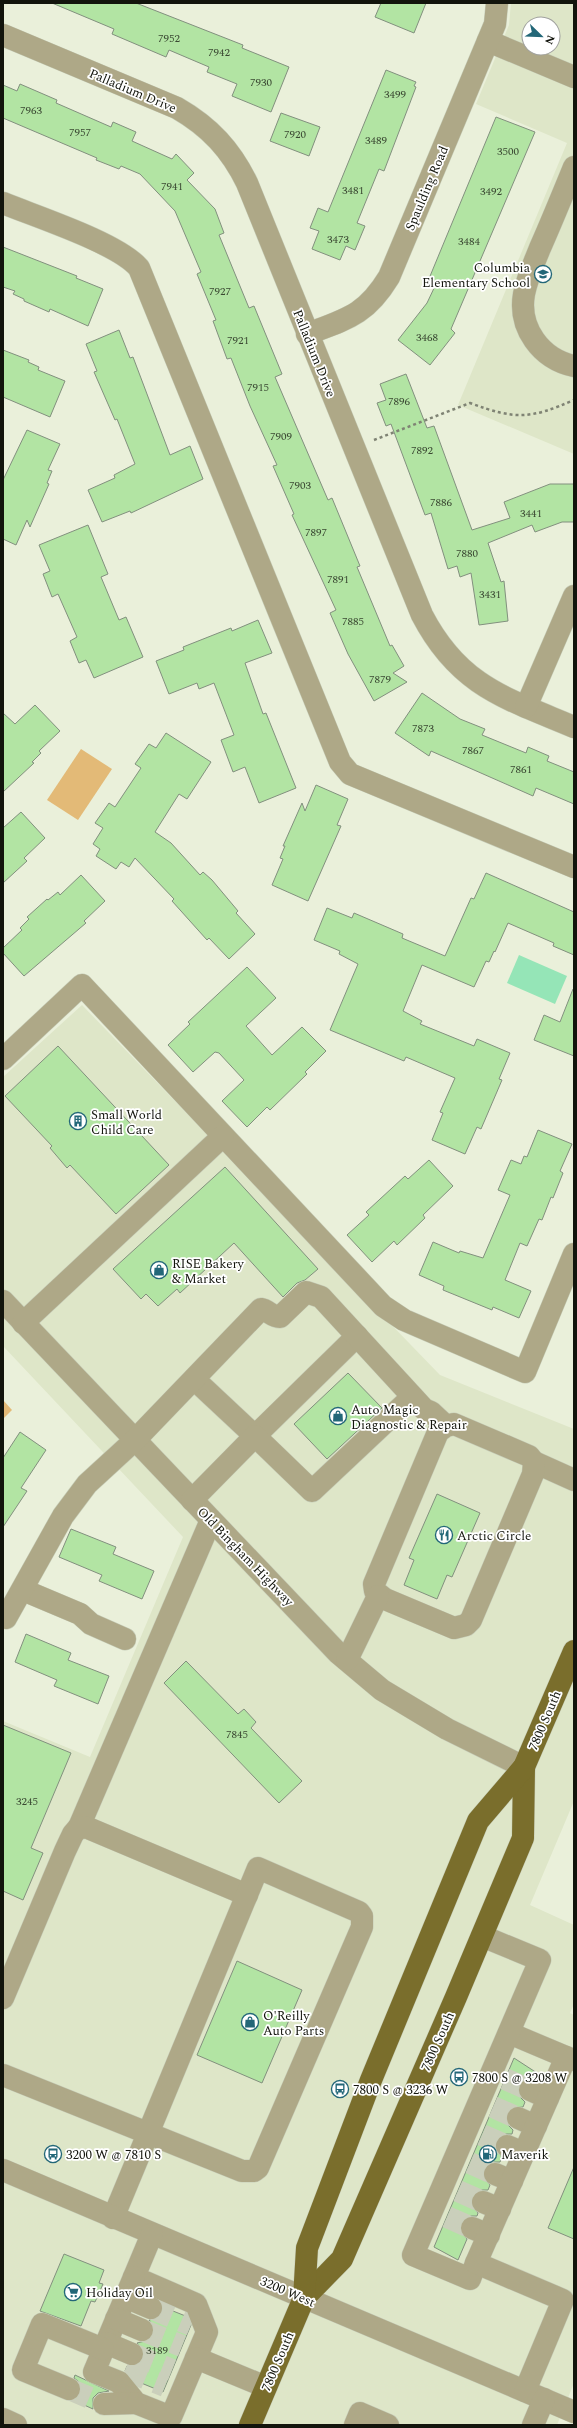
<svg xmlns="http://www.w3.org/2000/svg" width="577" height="2428" viewBox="0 0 577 2428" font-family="Spectral,serif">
	<rect width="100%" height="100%" fill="#eaf0da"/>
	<g fill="#dee6c8" fill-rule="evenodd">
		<path d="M511,3H574V454L458,405L567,143L476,104L509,25ZM529,24H553V48H529Z"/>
		<path d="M82,1005L440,1375L574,1429V1801L530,1905L574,1925V2004L570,2013L574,2015V2383L557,2425H3V1721L90,1757L183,1537L3,1346V1077Z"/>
	</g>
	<g fill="#e3ba77">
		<path d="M81,749L112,769L78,820L47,800Z"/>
		<path d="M3,1400L12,1410L3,1419Z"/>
	</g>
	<path fill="#95e5b7" d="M519,955L567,976L555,1004L507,983Z"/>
	<g fill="#b2e4a3" stroke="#82907e">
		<path d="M52,3H136L243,45L242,48L289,67L271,112L232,96L237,84L207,72L209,67L169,50L166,57L112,34L114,29Z"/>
		<path d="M381,3H426L414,33L375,17Z"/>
		<path d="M386,70L416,82L414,86L416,87L384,171L379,169L357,223L365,226L355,250L346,246L340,260L312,249L319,231L310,228L318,208L328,212Z"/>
		<path d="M20,84L57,100L56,103L111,127L113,122L136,132L132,141L172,159L176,154L194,173L187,180L215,209L224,233L219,235L249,308L254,306L282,374L275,377L328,500L332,498L360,566L357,567L390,646L392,645L404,666L393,673L407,682L374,701L348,654L330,613L336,610L292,515L294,514L273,466L277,465L250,406L231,358L227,359L213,321L216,320L197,274L201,272L175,211L140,174L121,166L119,169L96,160L97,158L3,118V85L17,91Z"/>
		<path d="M281,113L320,127L309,156L270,141Z"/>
		<path d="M496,117L535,132L451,329L455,333L430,365L398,340L427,303L436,284L428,281Z"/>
		<path d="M3,247L77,276L76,278L103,289L88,326L50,309L49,312L24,301V299L13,294L15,291L3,287Z"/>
		<path d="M119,330L130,358L133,357L170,455L190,446L203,479L131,513L130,511L102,522L88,490L115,478L114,475L135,464L117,419L115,420L94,372L97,371L86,344Z"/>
		<path d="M3,350L29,360L28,362L39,367L38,370L65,381L50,417L3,397Z"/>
		<path d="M406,374L427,428L434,426L472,530L510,518L504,502L550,484H574V522H562L535,532L532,525L488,543L501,582L504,581L508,621L479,625L471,573L460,577L457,566L448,569L431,513L425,515L391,424L386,426L377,403L386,400L380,384Z"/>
		<path d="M27,430L60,444L48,470L52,471L47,483L49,484L30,527L27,520L16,545L3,539V480Z"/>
		<path d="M88,525L108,574L101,577L119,620L126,617L143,657L94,678L86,660L79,663L70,641L77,637L58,594L52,597L43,574L50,571L39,545Z"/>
		<path d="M258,620L272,653L245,663L263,714L266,713L296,788L259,803L245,767L233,772L221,740L234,735L214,683L199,689L197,683L169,694L156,661L184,650L183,647L231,628L232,631Z"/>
		<path d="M422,693L460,719L485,729L482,735L526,753L528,747L549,756L547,761L574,772V804L536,788L533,796L431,751L429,756L395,733Z"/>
		<path d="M35,705L60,731L39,751L41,753L32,762L34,763L3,792V713L15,724Z"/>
		<path d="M166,733L211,762L187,799L179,794L155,832L171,843L200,875L203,872L212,880L238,911L236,913L255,934L229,959L209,938L207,940L172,901L174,899L135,858L129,867L121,862L116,869L96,856L100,849L93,844L103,828L95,823L109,803L115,807L141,768L135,764L149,744L156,748Z"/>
		<path d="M316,785L348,799L337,825L341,826L308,901L272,885L283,859L280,858L285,846H283L302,803L305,811Z"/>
		<path d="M21,812L45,838L24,858L27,861L3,883V828Z"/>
		<path d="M486,873L574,912V955L553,946L554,943L508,923L495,952L494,951L489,962L486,961L474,987L422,965L403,1011L422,1021L420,1024L474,1046L477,1039L510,1053L499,1079L502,1080L481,1129L477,1127L465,1154L432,1140L443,1113L440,1112L455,1078L406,1057L404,1061L330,1030L358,964L339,954L340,951L314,940L327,908L352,918L354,913L403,934L402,938L445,956L471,898L474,899Z"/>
		<path d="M81,875L105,901L84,921L86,923L24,976L3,953V948L22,930L20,928L29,919L27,917L47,899L48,900L58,892L60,895Z"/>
		<path d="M247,967L276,998L246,1026L272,1055L302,1027L326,1051L305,1072L307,1074L270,1110L267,1107L247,1127L222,1101L244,1080L219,1053L215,1052L193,1072L168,1045L190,1024L188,1022Z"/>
		<path d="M573,989H574V1056L534,1040L544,1015L560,1022Z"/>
		<path d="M58,1046L169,1165L116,1214L70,1165L67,1168L50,1148L52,1146L5,1096Z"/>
		<path d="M538,1130L572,1144L560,1171L563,1173L553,1198L551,1197L542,1220L539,1219L527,1246L520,1243L505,1280L531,1291L519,1318L493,1307L492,1310L443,1290L444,1286L419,1275L433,1242L459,1253L460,1251L483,1258L510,1195L498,1190L511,1160L521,1164L524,1156L527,1157Z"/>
		<path d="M429,1160L453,1186L423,1215L425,1218L397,1245L394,1241L372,1262L347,1235L369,1215L366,1212L405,1176L408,1179Z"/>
		<path d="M225,1167L318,1269L305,1280L297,1283L283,1297L234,1243L180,1293L177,1289L158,1306L146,1294L141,1299L113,1269Z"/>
		<path d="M348,1373L382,1408L327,1459L294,1424Z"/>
		<path d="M20,1432L46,1450L21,1488L27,1491L3,1527V1458Z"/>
		<path d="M437,1494L480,1513L452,1577L447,1575L437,1599L404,1585L414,1560L409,1558Z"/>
		<path d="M71,1529L116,1547L113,1554L154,1571L142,1599L99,1581L102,1575L59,1557Z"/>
		<path d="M26,1634L71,1653L68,1660L109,1676L98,1704L54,1686L57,1680L15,1662Z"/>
		<path d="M186,1661L238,1714L244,1709L256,1722L251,1728L302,1781L279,1803L164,1683Z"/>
		<path d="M3,1725L71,1753L31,1848L43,1853L23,1900L3,1891Z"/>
		<path d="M237,1961L302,1990L262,2083L197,2055Z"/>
		<path d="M514,2058L537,2073L535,2079L523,2080L518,2085L520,2097L525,2102L523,2107L511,2108L506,2113L508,2125L513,2130L512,2134H505L496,2141L495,2148L502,2157L500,2162H493L484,2169L483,2176L490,2185L488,2190H481L472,2197L471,2204L478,2213L477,2216H470L461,2223L460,2230L467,2239L458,2260L434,2247Z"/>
		<path d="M574,2167V2239L548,2228Z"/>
		<path d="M64,2254L104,2270L99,2283L103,2284L95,2302L91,2301L81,2326L40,2311Z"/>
		<path d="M163,2307L188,2317L191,2325L163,2392L134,2380L125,2371L127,2366H134L143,2359L144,2352L137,2343L149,2340L153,2335L154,2328L149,2320L159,2318Z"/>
		<path d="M75,2375L109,2391L98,2393L93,2398V2409L73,2400L80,2394L81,2388L79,2382L74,2378Z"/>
	</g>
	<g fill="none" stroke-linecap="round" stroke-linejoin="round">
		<g stroke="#cacfbb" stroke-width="22" stroke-dasharray="22 11" stroke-linecap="butt">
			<path d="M505,2079L530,2090"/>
			<path d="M493,2107L518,2118"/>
			<path d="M482,2135L507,2146"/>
			<path d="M470,2163L495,2174"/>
			<path d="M458,2191L483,2202"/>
			<path d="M447,2217L472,2228"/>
			<path d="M151,2308L191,2325"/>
			<path d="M142,2330L182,2346"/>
			<path d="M132,2354L172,2370"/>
			<path d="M125,2370L165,2386"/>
			<path d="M69,2389L104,2404"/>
		</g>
		<g stroke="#c7cdb9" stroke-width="23">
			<g id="minor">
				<path d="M3,35L177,108C210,127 231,150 247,183L422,615C459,686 505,698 574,727"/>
				<path d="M488,41L574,77"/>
				<path d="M574,167C563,194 552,221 540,248C534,263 527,278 524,294C518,328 541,359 574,366"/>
				<path d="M3,203C37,217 118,243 139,268L340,762L350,774L574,867"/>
				<path d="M307,334C347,319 366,315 389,277L495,24L497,3"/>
				<path d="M526,707L574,596"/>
				<path d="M3,1059L82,985L383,1306L404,1320L525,1372L574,1254"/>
				<path d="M3,1301L338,1653L382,1690L447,1729L524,1767"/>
				<path d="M23,1323L223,1136"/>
				<path d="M194,1379L255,1436L357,1336"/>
				<path d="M534,1462L574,1480"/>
				<path d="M192,1500L255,1436L312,1491L412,1397"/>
				<path d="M23,1590L80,1614L91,1624L125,1639"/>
				<path d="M3,1616L6,1618L63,1516L87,1484L135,1440L261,1309C268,1310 272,1317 280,1317L306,1292L321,1297L424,1409L431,1412L446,1426L454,1424L529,1456L534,1462L533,1474L471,1620L466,1625L454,1628L385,1599L375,1591L374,1584L438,1432L446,1426"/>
				<path d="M347,1660L378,1596"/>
				<path d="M79,1827L211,1520"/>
				<path d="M3,1998L65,1851L73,1834L79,1827L88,1828L247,1895"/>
				<path d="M509,2033L566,2057"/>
				<path d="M3,2075L242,2171H254L258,2168L362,1927V1916L359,1912L258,1868C209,1984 161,2101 113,2218"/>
				<path d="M530,2090L548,2098"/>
				<path d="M518,2118L536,2126"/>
				<path d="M507,2146L524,2153"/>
				<path d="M3,2170L574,2412"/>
				<path d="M495,2174L512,2181"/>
				<path d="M483,2202L500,2209"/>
				<path d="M472,2228L489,2235"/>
				<path d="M152,2234L134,2277L196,2304L207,2332L196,2358"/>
				<path d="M476,2263L470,2279L413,2255L540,1960L482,1936"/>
				<path d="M134,2277L94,2372L119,2382L136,2403L171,2417L196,2358L266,2387"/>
				<path d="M125,2297L151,2308"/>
				<path d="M116,2319L142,2330"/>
				<path d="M106,2343L132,2354"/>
				<path d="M69,2389L23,2370L42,2324L103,2349"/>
				<path d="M525,2391L563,2300L476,2263L566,2057L574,2060"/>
				<path d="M104,2404L136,2403"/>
				<path d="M3,2419L16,2425"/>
				<path d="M355,2425L360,2413L388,2425"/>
				<path d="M533,2425L544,2399"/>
			</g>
		</g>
		<g stroke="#c7cdb9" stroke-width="23">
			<g id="major">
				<path d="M304,2298L342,2259L456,1997L523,1838L524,1767"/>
				<path d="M250,2425L304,2298L307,2248L371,2080L478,1821L524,1767L574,1651"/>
			</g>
		</g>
		<path stroke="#7f8374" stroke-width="2.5" stroke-dasharray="3 3" stroke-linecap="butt" d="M374,440L470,403C516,420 530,419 574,400"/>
		<use href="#minor" stroke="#aea887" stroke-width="22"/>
		<use href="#major" stroke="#7a6e2c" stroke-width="22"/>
	</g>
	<defs>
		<g id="school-ring" transform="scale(0.9)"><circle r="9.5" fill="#fff" stroke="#236778" stroke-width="1.5"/><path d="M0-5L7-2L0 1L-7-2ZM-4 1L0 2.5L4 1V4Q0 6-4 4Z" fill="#236778"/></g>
		<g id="building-ring" transform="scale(0.9)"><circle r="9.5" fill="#fff" stroke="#236778" stroke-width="1.5"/><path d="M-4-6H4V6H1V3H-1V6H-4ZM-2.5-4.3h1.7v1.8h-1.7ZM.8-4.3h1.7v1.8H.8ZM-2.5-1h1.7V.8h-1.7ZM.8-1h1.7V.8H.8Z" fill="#236778"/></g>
		<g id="shop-ring" transform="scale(0.9)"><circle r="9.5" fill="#fff" stroke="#236778" stroke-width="1.5"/><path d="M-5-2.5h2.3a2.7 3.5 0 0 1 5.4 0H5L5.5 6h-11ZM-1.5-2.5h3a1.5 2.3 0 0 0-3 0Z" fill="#236778"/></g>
		<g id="restaurant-ring" transform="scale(0.9)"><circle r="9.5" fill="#fff" stroke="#236778" stroke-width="1.5"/><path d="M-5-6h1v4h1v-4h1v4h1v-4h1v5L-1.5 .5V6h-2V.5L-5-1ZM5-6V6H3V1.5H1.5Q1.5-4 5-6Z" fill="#236778"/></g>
		<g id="bus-ring" transform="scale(0.9)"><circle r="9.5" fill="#fff" stroke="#236778" stroke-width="1.5"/><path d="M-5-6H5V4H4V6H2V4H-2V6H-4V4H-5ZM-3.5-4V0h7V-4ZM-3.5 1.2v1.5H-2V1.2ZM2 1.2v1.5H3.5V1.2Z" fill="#236778"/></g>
		<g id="fuel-ring" transform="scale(0.9)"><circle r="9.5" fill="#fff" stroke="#236778" stroke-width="1.5"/><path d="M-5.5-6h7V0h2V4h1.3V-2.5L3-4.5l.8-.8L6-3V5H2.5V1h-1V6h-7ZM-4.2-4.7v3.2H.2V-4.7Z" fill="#236778"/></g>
		<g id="supermarket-ring" transform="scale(0.9)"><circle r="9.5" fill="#fff" stroke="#236778" stroke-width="1.5"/><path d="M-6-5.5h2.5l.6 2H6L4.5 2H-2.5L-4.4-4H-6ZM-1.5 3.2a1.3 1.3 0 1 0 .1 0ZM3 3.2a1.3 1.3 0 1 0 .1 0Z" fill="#236778"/></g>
	</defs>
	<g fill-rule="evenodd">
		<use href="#school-ring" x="543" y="274"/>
		<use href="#building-ring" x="78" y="1121"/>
		<use href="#shop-ring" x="159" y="1270"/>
		<use href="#shop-ring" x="338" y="1416"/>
		<use href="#restaurant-ring" x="444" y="1535"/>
		<use href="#shop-ring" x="250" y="2022"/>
		<use href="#bus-ring" x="459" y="2077"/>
		<use href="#bus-ring" x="340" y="2089"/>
		<use href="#bus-ring" x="53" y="2154"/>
		<use href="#fuel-ring" x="488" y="2154"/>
		<use href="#supermarket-ring" x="73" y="2292"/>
	</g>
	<g text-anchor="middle" stroke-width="3.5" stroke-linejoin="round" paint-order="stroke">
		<g font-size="11" fill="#3a4832">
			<text x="169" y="42">7952</text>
			<text x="219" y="56">7942</text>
			<text x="261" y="86">7930</text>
			<text x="395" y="98">3499</text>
			<text x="31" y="114">7963</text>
			<text x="80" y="136">7957</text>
			<text x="295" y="138">7920</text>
			<text x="376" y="144">3489</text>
			<text x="508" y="155">3500</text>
			<text x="172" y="190">7941</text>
			<text x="353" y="194">3481</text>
			<text x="491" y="195">3492</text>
			<text x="338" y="243">3473</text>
			<text x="469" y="245">3484</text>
			<text x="220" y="295">7927</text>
			<text x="427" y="341">3468</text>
			<text x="238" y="344">7921</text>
			<text x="258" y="391">7915</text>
			<text x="399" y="405">7896</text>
			<text x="281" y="440">7909</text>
			<text x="422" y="454">7892</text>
			<text x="300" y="489">7903</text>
			<text x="441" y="506">7886</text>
			<text x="531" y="517">3441</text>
			<text x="316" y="536">7897</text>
			<text x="467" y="557">7880</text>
			<text x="338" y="583">7891</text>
			<text x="490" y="598">3431</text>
			<text x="353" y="625">7885</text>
			<text x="380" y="683">7879</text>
			<text x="423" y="732">7873</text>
			<text x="473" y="754">7867</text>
			<text x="521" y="773">7861</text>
			<text x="237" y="1738">7845</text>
			<text x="27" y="1805">3245</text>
			<text x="157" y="2354">3189</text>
		</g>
		<g font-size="13" fill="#12140c" stroke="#fff">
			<text transform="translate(133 90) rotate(23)" y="5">Palladium Drive</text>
			<text transform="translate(426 188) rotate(-67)" y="5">Spaulding Road</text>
			<text transform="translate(315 353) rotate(68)" y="5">Palladium Drive</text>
			<text transform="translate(246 1556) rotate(46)" y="5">Old Bingham Highway</text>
			<text transform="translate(544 1720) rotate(-67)" y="5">7800 South</text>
			<text transform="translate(437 2041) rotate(-66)" y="5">7800 South</text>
			<text transform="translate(288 2291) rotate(23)" y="5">3200 West</text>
			<text transform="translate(277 2361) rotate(-67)" y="5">7800 South</text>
		</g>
		<g font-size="13" fill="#12140c" stroke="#fff" text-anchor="start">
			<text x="530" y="272" text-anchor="end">Columbia<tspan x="530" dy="15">Elementary School</tspan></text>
			<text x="91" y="1119">Small World<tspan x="91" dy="15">Child Care</tspan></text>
			<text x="172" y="1268">RISE Bakery<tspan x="172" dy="15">&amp; Market</tspan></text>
			<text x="351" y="1414">Auto Magic<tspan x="351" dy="15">Diagnostic &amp; Repair</tspan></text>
			<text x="457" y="1540">Arctic Circle</text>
			<text x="263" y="2020">O'Reilly<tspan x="263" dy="15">Auto Parts</tspan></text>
			<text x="472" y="2082">7800 S @ 3208 W</text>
			<text x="353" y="2094">7800 S @ 3236 W</text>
			<text x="66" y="2159">3200 W @ 7810 S</text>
			<text x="501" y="2159">Maverik</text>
			<text x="86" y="2297">Holiday Oil</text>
		</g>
	</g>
	<rect width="577" height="2428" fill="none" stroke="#12140c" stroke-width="8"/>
	<g transform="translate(541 36) rotate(113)"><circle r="19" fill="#ffffff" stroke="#a0a19e"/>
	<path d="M0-3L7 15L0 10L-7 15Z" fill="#236778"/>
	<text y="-6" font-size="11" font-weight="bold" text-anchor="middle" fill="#12140c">N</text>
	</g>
</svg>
